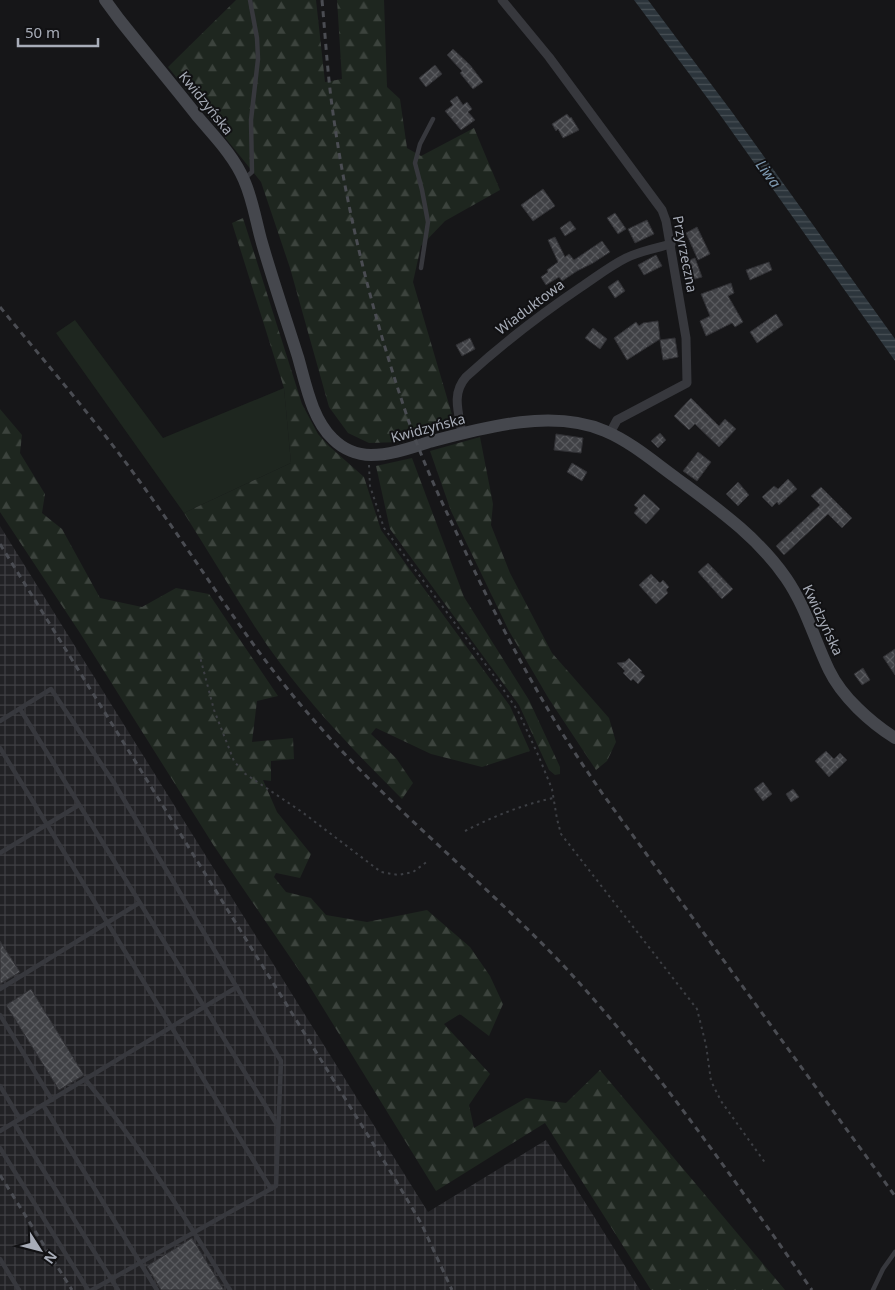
<svg xmlns="http://www.w3.org/2000/svg" width="895" height="1290" viewBox="0 0 895 1290" font-family="'Noto Sans',sans-serif">
	<defs>
		<pattern id="industrial-grid" width="8" height="8" patternUnits="userSpaceOnUse" patternTransform="scale(1.25)"><rect width="8" height="8" fill="#222225"/><path d="M0 4h8M4 0v8" fill="none" stroke="#3f3f43"/></pattern>
		<pattern id="forest-firs" width="22" height="20" patternUnits="userSpaceOnUse" patternTransform="scale(1.25)"><rect width="22" height="20" fill="#1e261f"/><path d="M5 1l3.5 6h-7zM16 11l3.5 6h-7z" fill="#3c433d"/></pattern>
		<pattern id="water-rules" width="6" height="5" patternUnits="userSpaceOnUse" patternTransform="scale(1.25)"><rect width="6" height="5" fill="#2c353c"/><path d="M0 2.5h6" fill="none" stroke="#485056"/></pattern>
		<pattern id="building-cross-hatch" width="8" height="8" patternUnits="userSpaceOnUse" patternTransform="scale(1.25)"><rect width="8" height="8" fill="#404145"/><path d="M0 0l8 8M0 8l8-8" fill="none" stroke="#595a5e"/></pattern>
	</defs>
	<rect width="100%" height="100%" fill="#161618"/>
	<path fill="url(#industrial-grid)" d="M0,526L428,1212L546,1140L640,1290H0Z"/>
	<path fill="#1e261f" d="M75,320L163,438L284,388L291,463L184,513L56,333Z"/>
	<g fill="url(#forest-firs)">
		<path d="M236,0H316L325,82L342,79L337,0H384L387,87L400,99L407,148L421,156L474,128L500,190L445,221L421,246L413,282L453,418L402,442L369,443L348,433L329,407L290,268L261,182L168,67Z"/>
		<path d="M243,218L302,404L318,434L329,446L364,477L381,530L510,706L530,751L482,767L431,754L376,728L371,734L396,758L413,783L402,799C354,751 306,701 267,645C238,602 212,557 184,513L291,463L284,388L232,223Z"/>
		<path d="M0,409L22,435L20,453L45,494L42,513L62,529L100,598L142,607L176,588L209,594L278,696L257,701L252,742L293,738L294,759L271,761V781L263,780L277,812L311,854L300,878L276,873L274,877L286,892L311,898L326,915L367,922L427,910L470,947L490,976L503,1004L489,1036L460,1014L444,1024L490,1074L469,1105L474,1128L526,1098L566,1103L600,1070L785,1290H651L545,1123L436,1191L307,982L214,846L80,633L0,512Z"/>
		<path d="M480,437L493,504L491,525L510,573L552,653L609,718L616,742L607,761L596,770L549,699L509,631L451,511L430,451Z"/>
		<path d="M412,458L464,597L529,700L560,767V774L555,775L549,770L519,705L390,529L376,466Z"/>
	</g>
	<path fill="url(#water-rules)" d="M634,0H648L732,112L895,339V361L723,119Z"/>
	<g fill="url(#building-cross-hatch)" stroke="#303034">
		<path d="M453,49L470,65L483,82L473,89L460,73L462,71L447,55Z"/>
		<path d="M435,65L442,74L426,87L419,78Z"/>
		<path d="M457,96L463,105L467,102L472,109L468,112L475,120L461,130L445,111L453,105L450,101Z"/>
		<path d="M567,114L570,118L571,117L579,130L563,138L558,129L556,131L552,124Z"/>
		<path d="M543,189L555,206L533,221L521,205Z"/>
		<path d="M615,213L626,229L618,234L607,218Z"/>
		<path d="M647,220L654,234L635,243L628,229Z"/>
		<path d="M570,221L576,229L565,236L560,228Z"/>
		<path d="M697,227L710,254L698,260L686,233Z"/>
		<path d="M555,237L565,257L569,254L574,260L602,241L610,252L593,263L577,271L562,281L559,277L546,285L541,277L548,272L547,270L558,262L548,240Z"/>
		<path d="M656,255L662,266L644,275L638,265Z"/>
		<path d="M695,258L702,277L688,281L684,268L688,266L687,261Z"/>
		<path d="M769,262L772,270L750,280L746,270Z"/>
		<path d="M618,280L625,291L615,298L608,287Z"/>
		<path d="M731,283L734,293L728,296L743,322L735,327L732,323L706,336L700,321L710,316L701,294Z"/>
		<path d="M776,314L783,325L757,343L750,332Z"/>
		<path d="M658,321L660,339L627,360L614,338L636,322L639,326L643,323Z"/>
		<path d="M593,328L607,339L600,349L585,338Z"/>
		<path d="M470,338L475,349L462,356L456,345Z"/>
		<path d="M675,338L678,357L663,360L660,340Z"/>
		<path d="M691,398L719,426L725,419L736,429L719,447L695,424L689,430L674,416Z"/>
		<path d="M660,433L666,440L658,448L651,441Z"/>
		<path d="M556,434L583,438L581,453L554,450Z"/>
		<path d="M698,452L711,462L697,481L683,471Z"/>
		<path d="M572,463L587,472L582,481L567,472Z"/>
		<path d="M788,479L797,489L779,505L777,502L772,507L762,497L774,486L778,489Z"/>
		<path d="M738,482L749,495L738,506L726,494Z"/>
		<path d="M821,487L852,518L842,528L828,514L784,555L776,546L820,505L811,496Z"/>
		<path d="M644,494L660,509L646,524L634,513L638,508L634,505Z"/>
		<path d="M708,563L733,589L722,599L698,572Z"/>
		<path d="M651,574L660,583L663,580L669,587L666,590L668,593L656,604L639,585Z"/>
		<path d="M895,649V675L883,657Z"/>
		<path d="M629,658L642,671L640,672L645,676L638,684L633,679L631,681L623,673L625,671L617,663L625,662Z"/>
		<path d="M863,668L870,680L862,685L854,674Z"/>
		<path d="M826,751L834,759L840,753L847,760L829,777L815,761Z"/>
		<path d="M763,782L772,794L763,801L754,789Z"/>
		<path d="M793,789L799,797L791,802L786,794Z"/>
		<path d="M0,941L20,972L0,984Z"/>
		<path d="M31,989L84,1075L59,1090L6,1005Z"/>
		<path d="M192,1238L224,1290H161L147,1266Z"/>
	</g>
	<g fill="none" stroke-linecap="round" stroke-linejoin="round">
		<g stroke="#3d3f44" stroke-width="2" stroke-dasharray="2.5 4" stroke-linecap="butt">
			<path d="M369,465L370,486L384,528L492,673L518,711L539,757L552,789L557,819L561,834L697,1009L706,1045L711,1081L721,1101L766,1164"/>
			<path d="M199,653L214,710L234,761L244,773L302,812L381,872L398,875L413,872L428,861"/>
			<path d="M465,831C494,816 522,805 553,798"/>
		</g>
		<g stroke="#37383d" stroke-width="4.5">
			<path d="M244,179L252,172L251,120L258,59L257,38L250,0"/>
			<path d="M421,268L428,222L422,190L415,163L420,144L433,119"/>
			<path d="M20,709L278,1126"/>
			<path d="M0,721L51,689L114,783L281,1061L276,1186L92,1290"/>
			<path d="M0,748L271,1189"/>
			<path d="M0,853L79,805"/>
			<path d="M0,989L139,903"/>
			<path d="M0,1015L52,1100"/>
			<path d="M85,1079C140,1146 185,1217 230,1290"/>
			<path d="M0,1086L20,1119"/>
			<path d="M43,1105L157,1290"/>
			<path d="M14,1123L118,1290"/>
			<path d="M0,1131L237,987"/>
			<path d="M0,1148L88,1290"/>
			<path d="M0,1259L19,1290"/>
			<path d="M873,1290L883,1269L895,1252"/>
		</g>
		<g stroke="#37383d" stroke-width="9">
			<path d="M502,0L549,57L662,210L666,221L686,338L687,383L617,420L610,433"/>
			<path d="M462,433C459,413 451,394 466,377C502,344 541,314 581,287C596,277 610,266 626,258C640,251 656,248 671,244"/>
		</g>
		<path stroke="#45474d" stroke-width="12" d="M105,0L119,19C145,52 172,84 198,117C214,136 234,156 244,180C253,200 256,222 262,243C273,281 286,319 298,357C306,385 312,419 333,439C343,449 357,455 371,455C391,455 410,448 429,442C482,428 552,408 605,431C631,442 653,461 675,477C715,507 757,536 786,578C806,607 814,639 829,670C842,697 870,722 895,738"/>
		<g stroke="#4a4c52" stroke-width="3" stroke-dasharray="6 5" stroke-linecap="butt">
			<path d="M322,0C325,33 327,65 331,98C345,208 373,317 409,422C423,462 441,501 460,540C491,607 525,673 564,736C576,755 589,774 602,793L895,1196"/>
			<path d="M0,307C50,368 102,428 148,493C201,566 247,643 306,711C384,803 479,877 562,964C656,1065 732,1178 812,1290"/>
			<path d="M0,544L392,1174L421,1223L452,1290"/>
			<path d="M0,1175L72,1290"/>
		</g>
	</g>
	<g text-anchor="middle" stroke-width="4" stroke-linejoin="round" paint-order="stroke">
		<g font-size="14" fill="#a8adb8" stroke="#111113">
			<text transform="translate(206 103) rotate(51)" y="5">Kwidzyńska</text>
			<text transform="translate(685 254) rotate(79)" y="5">Przyrzeczna</text>
			<text transform="translate(530 307) rotate(-37)" y="5">Wiaduktowa</text>
			<text transform="translate(428 428) rotate(-15)" y="5">Kwidzyńska</text>
			<text transform="translate(823 620) rotate(65)" y="5">Kwidzyńska</text>
		</g>
		<g font-size="15" font-style="italic" fill="#7f9bb3" stroke="#111113">
			<text transform="translate(768 174) rotate(54)" y="5">Liwa</text>
		</g>
	</g>
	<g transform="translate(40 1250) rotate(126)" stroke="#111113" stroke-width="4" paint-order="stroke">
	<path d="M0-4L9 19L0 12L-9 19Z" fill="#a8adb8"/>
	<text y="-8" font-size="14" font-weight="bold" text-anchor="middle" fill="#a8adb8">N</text>
	</g>
	<path d="M18 38v8h80v-8" fill="none" stroke="#a8adb8" stroke-width="2.5"/>
	<text x="25" y="38" font-size="15" fill="#a8adb8" stroke="#111113" stroke-width="4" paint-order="stroke">50 m</text>
</svg>
